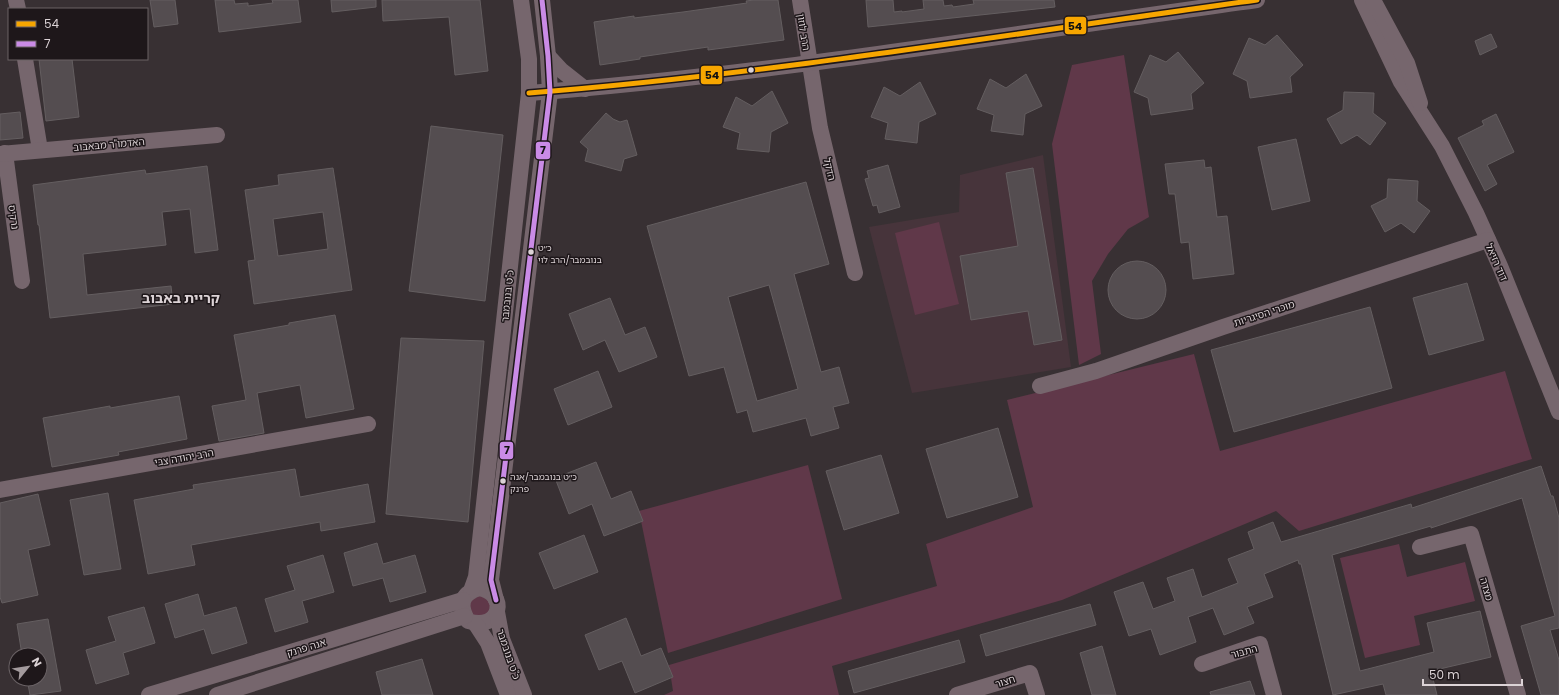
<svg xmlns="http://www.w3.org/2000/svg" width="1559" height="695" viewBox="0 0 1559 695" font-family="Poppins,'Noto Sans Hebrew',sans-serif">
	<rect width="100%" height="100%" fill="#383033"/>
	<path fill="#47343b" d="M1043,155L1071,367L912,393L869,227L959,212L960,175Z"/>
	<g fill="#603849">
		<path d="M1124,55L1149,217L1128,229L1108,254L1092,281L1101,354L1079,365L1052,144L1072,65Z"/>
		<path d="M939,222L959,304L915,315L895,233Z"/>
		<path d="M1194,354L1220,451L1505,371L1532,459L1299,531L1276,511L1062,600L832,666L839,695H664L673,691L669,665L937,586L926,544L1033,507L1007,400Z"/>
		<path d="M808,465L842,599L668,653L639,511Z"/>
		<path d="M1399,544L1407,577L1465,562L1475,601L1414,616L1420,645L1365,658L1340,558Z"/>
		<path d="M480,595L491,601V614L472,618L469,602Z"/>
	</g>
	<g fill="#544d50" stroke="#645e60" fill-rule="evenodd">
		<path d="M150,0H175L178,24L154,27Z"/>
		<path d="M215,0H234L235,4L248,3V6L273,3L272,0H298L301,22L219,32Z"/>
		<path d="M331,0H376V7L332,12Z"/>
		<path d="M382,0H480L488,71L455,75L449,17L383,21Z"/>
		<path d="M754,0H778L784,40L708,50V47L640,57V59L600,65L594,22L634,16V18L683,12L747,3L746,1Z"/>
		<path d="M866,0H893L894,12L902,11V12L924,9L923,0H943L944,6L952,5L953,7L974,4L973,0H1054L1055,7L868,27Z"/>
		<path d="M1491,34L1497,47L1480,55L1475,41Z"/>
		<path d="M1277,35L1303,65L1290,77L1292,92L1250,98L1247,81L1233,74L1249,38L1265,45Z"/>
		<path d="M1178,52L1204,83L1191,94L1193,109L1151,115L1148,98L1134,92L1150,55L1166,62Z"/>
		<path d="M39,59H72L79,117L46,121Z"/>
		<path d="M1026,74L1042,106L1025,114L1023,135L991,131L994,115L977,109L990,79L1006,88Z"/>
		<path d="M920,82L936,114L919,122L917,143L885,139L888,123L871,117L884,87L900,96Z"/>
		<path d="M772,91L788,123L771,132L769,152L737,149L740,133L723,127L736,97L752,106Z"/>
		<path d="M1344,92L1374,93L1373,113L1386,123L1370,145L1357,135L1341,144L1327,119L1343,110Z"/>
		<path d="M20,112L23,138L0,140V114Z"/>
		<path d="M606,113L613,119L620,122L627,120L637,155L624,159L621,171L585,161L588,149L580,142Z"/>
		<path d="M1496,114L1514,152L1487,165L1497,184L1485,191L1458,138L1484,125L1482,121Z"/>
		<path d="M431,126L503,135L485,301L409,291Z"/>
		<path d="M1296,139L1310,201L1272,210L1258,147Z"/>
		<path d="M1204,160L1205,168L1211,167L1217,217L1227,216L1234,274L1193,279L1189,242L1181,243L1175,194H1169L1165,164Z"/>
		<path d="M888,165L900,207L879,213L877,205L873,206L865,179L869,178L867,171Z"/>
		<path d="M207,166L218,250L195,253L190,209L162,212L166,245L83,254L87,295L171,286L173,304L50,318L39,225H38L33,185L145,170L146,174Z"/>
		<path d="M333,168L352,290L254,304L248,261L255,260L245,190L279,185L278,175ZM323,212L328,249L278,256L273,219Z"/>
		<path d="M1033,168L1062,340L1034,345L1028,311L971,320L960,256L1018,246L1006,173Z"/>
		<path d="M1388,179L1418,181L1417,201L1430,211L1414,233L1401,223L1385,232L1371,206L1387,198Z"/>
		<path d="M806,182L829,264L794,274L821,372L839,367L849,403L833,407L839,428L811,436L806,418L753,432L747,410L737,413L724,367L689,376L647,226ZM769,285L798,389L757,401L728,297Z"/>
		<circle cx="1137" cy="290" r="29"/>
		<path d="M1467,283L1484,340L1429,355L1413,298Z"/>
		<path d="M610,298L625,335L645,327L657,357L619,372L605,340L583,350L569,314Z"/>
		<path d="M1370,307L1392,388L1234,432L1211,350Z"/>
		<path d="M335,315L354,409L306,418L300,385L257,393L264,433L219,441L212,406L246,400L234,335L289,325V323Z"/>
		<path d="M401,338L484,341L468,522L386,514Z"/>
		<path d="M598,371L612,407L568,425L554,389Z"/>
		<path d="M179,396L187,439L118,452L119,455L52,467L43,418L110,406V408Z"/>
		<path d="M998,428L1018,497L947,518L926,449Z"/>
		<path d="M881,455L899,513L844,530L826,471Z"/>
		<path d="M596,462L611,499L631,491L643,521L604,536L592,504L569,514L555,478Z"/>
		<path d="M1541,466L1551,496H1553L1559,518V628L1550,630L1559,660V695H1541L1521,626L1555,616L1522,498L1431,528V526L1332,555L1360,671L1434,652L1427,623L1480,611L1491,657L1431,671L1437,695H1386L1383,684L1333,695L1301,564H1299L1298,560L1264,574L1273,597L1247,607L1254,623L1224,635L1213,608L1188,617L1196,642L1160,655L1151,629L1129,636L1114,592L1143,582L1153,609L1175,601L1167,578L1193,569L1202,597L1238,583L1228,559L1254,549L1248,532L1273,522L1281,542L1411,504L1412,508Z"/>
		<path d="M295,469L300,497L368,484L375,522L321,531L320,522L191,545L195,565L148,574L134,500L194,489L193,485Z"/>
		<path d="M108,493L121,569L84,575L70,500Z"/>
		<path d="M38,494L50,545L28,550L38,595L2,603L0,597V503Z"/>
		<path d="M584,535L598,572L554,589L539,553Z"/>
		<path d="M377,543L383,564L415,555L426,592L390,602L383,578L353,586L344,553Z"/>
		<path d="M323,555L334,592L302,601L308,622L275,632L265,599L295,590L287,566Z"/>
		<path d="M198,594L204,616L236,607L247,643L212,654L204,629L175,638L165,604Z"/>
		<path d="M1090,604L1096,625L986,656L980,635Z"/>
		<path d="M144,607L155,643L123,653L129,674L96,684L86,650L116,641L108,617Z"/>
		<path d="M626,618L641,656L661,648L673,677L635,693L622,661L599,670L585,635Z"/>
		<path d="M48,619L61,691L30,695L27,679H40V655H22L17,624Z"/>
		<path d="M959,640L965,662L854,693L848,671Z"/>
		<path d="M1102,646L1116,695H1092L1080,653Z"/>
		<path d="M422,659L433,695H382L376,672Z"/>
		<path d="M1250,681L1255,695H1211L1210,692Z"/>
	</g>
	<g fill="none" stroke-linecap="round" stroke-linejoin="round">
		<g stroke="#76666d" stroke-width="16">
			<path d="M16,0L18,9"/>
			<path d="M800,0L820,128L855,273"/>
			<path d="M1362,0L1401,82L1442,146L1476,213L1500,266L1559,412"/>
			<path d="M1373,0L1407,63L1420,103"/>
			<path d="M548,56L561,70L585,89"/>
			<path d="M25,59L40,150"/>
			<path d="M529,93C773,74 1015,33 1257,0"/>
			<path d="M5,153L22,281"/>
			<path d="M0,154L217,135"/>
			<path d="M1040,386L1096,371L1223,327L1488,240"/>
			<path d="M0,490L368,424"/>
			<path d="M1420,547L1471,534L1518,695"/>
			<path d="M479,588C509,593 501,632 468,621C459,606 460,594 479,588Z"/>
			<path d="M471,591L476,577L529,93V59L521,0"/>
			<path d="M496,600L491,580L550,92L548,56L542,0"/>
			<path d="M497,612L502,639L524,695"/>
			<path d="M475,623L488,643L508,695"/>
			<path d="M1202,664L1260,644L1274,695"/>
			<path d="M149,695L463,600"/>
			<path d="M217,695L465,616"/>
			<path d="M957,695L1030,673L1037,695"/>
		</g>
		<g stroke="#1e171a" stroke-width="8">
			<path id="bus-1" d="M529,93C773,74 1015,33 1257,0"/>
		</g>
		<g stroke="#1e171a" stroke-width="8">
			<path id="bus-2" d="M496,600L491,580L550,92L548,56L542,0"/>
		</g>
		<use href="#bus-1" stroke="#f7a600" stroke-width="5"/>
		<use href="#bus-2" stroke="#ca8be6" stroke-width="5"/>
	</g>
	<g fill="#dcd3d6" stroke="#1e171a" stroke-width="1.5">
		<circle cx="751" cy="70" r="3.5"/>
		<circle cx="531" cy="252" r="3.5"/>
		<circle cx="503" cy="481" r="3.5"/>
	</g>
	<g text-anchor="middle" stroke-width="3" stroke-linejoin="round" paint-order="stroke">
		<g font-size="9" fill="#dcd3d6" stroke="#1e171a" text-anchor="start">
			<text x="538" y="251">כ״ט<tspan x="538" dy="12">בנובמבר/הרב לוי</tspan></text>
			<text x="510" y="480">כ״ט בנובמבר/אנה<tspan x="510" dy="12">פרנק</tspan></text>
		</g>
		<g font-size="10" fill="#dcd3d6" stroke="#1e171a">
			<text transform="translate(804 32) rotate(81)" y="4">הרב לוזון</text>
			<text transform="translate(109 144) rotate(-5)" y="4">האדמו"ר מבאבוב</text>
			<text transform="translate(830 169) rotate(77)" y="4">הדקל</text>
			<text transform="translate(14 217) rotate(82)" y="4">נרקיס</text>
			<text transform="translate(1497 262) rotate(66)" y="4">דוד רזיאל</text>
			<text transform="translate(507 296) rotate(-84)" y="4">כ"ט בנובמבר</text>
			<text transform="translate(1264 313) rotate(-18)" y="4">מוכרי הסיגריות</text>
			<text transform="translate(184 457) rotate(-10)" y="4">הרב יהודה צבי</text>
			<text transform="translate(1487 589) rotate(74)" y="4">מצדה</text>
			<text transform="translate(306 647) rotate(-17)" y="4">אנה פרנק</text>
			<text transform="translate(1244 651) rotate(-15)" y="4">התבור</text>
			<text transform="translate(509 654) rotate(71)" y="4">כ"ט בנובמבר</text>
			<text transform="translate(1005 681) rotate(-17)" y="4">חצור</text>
		</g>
		<g font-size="14" font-weight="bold" fill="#dcd3d6" stroke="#1e171a">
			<text x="181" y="303">קריית באבוב</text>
		</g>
	</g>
	<g stroke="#1e171a" stroke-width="1.5">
		<rect x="1064" y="16" width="23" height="19" rx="4" fill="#f7a600"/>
		<rect x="700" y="65" width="23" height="20" rx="4" fill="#f7a600"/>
		<rect x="535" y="141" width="16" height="19" rx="4" fill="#ca8be6"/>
		<rect x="499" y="441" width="15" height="19" rx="4" fill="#ca8be6"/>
	</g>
	<g font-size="11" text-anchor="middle" font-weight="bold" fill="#111">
		<text x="1075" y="30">54</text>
		<text x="712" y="79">54</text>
		<text x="543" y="154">7</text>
		<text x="507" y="454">7</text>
	</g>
	<rect x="8" y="8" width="140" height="52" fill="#1e171a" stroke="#6a6265"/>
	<rect x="16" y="21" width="20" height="6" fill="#f7a600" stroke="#6a6265"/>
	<text x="44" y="28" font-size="12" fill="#dcd3d6">54</text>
	<rect x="16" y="41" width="20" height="6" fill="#ca8be6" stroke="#6a6265"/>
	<text x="44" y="48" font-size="12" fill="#dcd3d6">7</text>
	<g transform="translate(28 667) rotate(60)"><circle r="19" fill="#1e171a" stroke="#6a6265"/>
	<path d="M0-3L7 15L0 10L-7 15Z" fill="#a39a9d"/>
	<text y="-6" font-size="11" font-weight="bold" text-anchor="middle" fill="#dcd3d6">N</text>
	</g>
	<path d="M1423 679v6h99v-6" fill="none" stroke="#dcd3d6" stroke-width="2"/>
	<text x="1429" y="679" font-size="12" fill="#dcd3d6" stroke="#1e171a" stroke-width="3" paint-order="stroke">50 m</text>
</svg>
